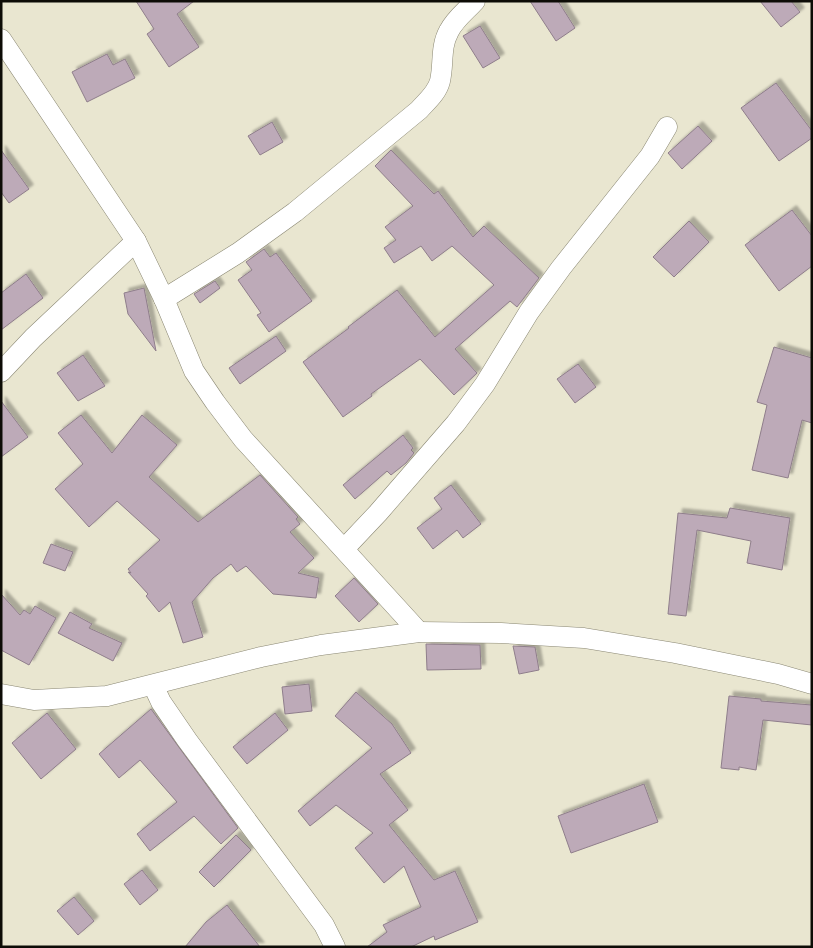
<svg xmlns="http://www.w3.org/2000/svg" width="813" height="948" viewBox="0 0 813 948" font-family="Raleway,sans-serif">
	<defs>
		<filter id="shadow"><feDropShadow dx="4.5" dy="-4.5" stdDeviation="1" flood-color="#0004"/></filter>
	</defs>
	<rect width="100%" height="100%" fill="#e9e6d0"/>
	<g fill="#bdaab8" stroke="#8f7e8b" filter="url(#shadow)">
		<path d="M136,1H194L177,14L199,47L169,67L147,34L154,29Z"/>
		<path d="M530,1H558L575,28L556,41Z"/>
		<path d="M760,1H791L800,12L781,27Z"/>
		<path d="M480,26L500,58L483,68L463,36Z"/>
		<path d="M107,54L113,65L125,59L135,78L87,102L72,72Z"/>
		<path d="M776,83L812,131V138L779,161L741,108Z"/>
		<path d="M272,122L283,142L260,155L248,136Z"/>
		<path d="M698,126L712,141L682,169L668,153Z"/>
		<path d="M1,150L29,189L9,203L1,192Z"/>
		<path d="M391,150L434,194L438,191L473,237L484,226L539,278L517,307L510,301L455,349L477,373L454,395L420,359L371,394L372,396L343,417L303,362L349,328L348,327L397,290L435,337L494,285L452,246L432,261L421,246L394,263L384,248L396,240L385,227L413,206L375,166Z"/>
		<path d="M792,210L812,236V266L779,291L745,245Z"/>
		<path d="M689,221L709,242L674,277L653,257Z"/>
		<path d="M264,249L270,257L276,253L312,301L269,332L257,315L261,313L238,280L252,270L246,262Z"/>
		<path d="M26,274L43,298L1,330V293Z"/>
		<path d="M215,281L220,288L200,303L194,294Z"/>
		<path d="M144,288L156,351L128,314L124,293Z"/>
		<path d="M276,336L286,351L240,384L229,368Z"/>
		<path d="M774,347L812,358V423L802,420L788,478L752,470L767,405L757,402Z"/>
		<path d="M83,355L105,386L78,401L57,373Z"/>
		<path d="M578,364L596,387L575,403L557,379Z"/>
		<path d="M1,401L28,437L1,457Z"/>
		<path d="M81,415L112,453L142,415L177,445L149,477L198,522L260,475L298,517L296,519L300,524L290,532L314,558L298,573L319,578L316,598L273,594L246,566L237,572L231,564L213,578L192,602L203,637L183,643L170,602L159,612L146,596L148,594L128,572L131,573L128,569L160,540L117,501L89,527L55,489L83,464L58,433Z"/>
		<path d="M403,435L413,448L411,450L414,453L406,463L391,475L387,471L355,499L343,485Z"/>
		<path d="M451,485L481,524L463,538L457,530L433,549L417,528L442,509L434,498Z"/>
		<path d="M730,508L790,518L782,570L747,563L751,541L697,530L686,616L668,614L678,513L727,518Z"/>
		<path d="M51,544L73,552L65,571L43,563Z"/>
		<path d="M354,578L378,604L359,622L335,596Z"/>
		<path d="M1,594L20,615L24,610L30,614L35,606L56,618L29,665L1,650Z"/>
		<path d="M70,612L92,624L89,628L122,643L113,661L58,633Z"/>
		<path d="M426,644L480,645L481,669L427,670Z"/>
		<path d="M513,646L535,647L539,670L519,674Z"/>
		<path d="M309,684L312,711L285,714L282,687Z"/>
		<path d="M356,692L392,724L411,753L380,774L408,810L389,825L434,880L455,871L478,922L435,940L434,936L411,947H367L387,932L383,925L421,907L404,866L384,883L355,848L373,833L336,805L310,826L298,811L372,748L335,716Z"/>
		<path d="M729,696L761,699V701L812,705V725L763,720L756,770L739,767V770L721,768Z"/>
		<path d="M151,709L238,828L221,844L194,816L150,851L137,834L177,802L140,760L119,778L99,754Z"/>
		<path d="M47,713L76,749L41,779L12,743Z"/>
		<path d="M275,713L288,730L247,764L233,747Z"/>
		<path d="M644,784L658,822L571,853L558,816Z"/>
		<path d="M236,835L251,850L214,887L199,872Z"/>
		<path d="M142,870L158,890L140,905L124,884Z"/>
		<path d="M74,897L94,921L78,935L57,911Z"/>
		<path d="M227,905L260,947H185L206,922Z"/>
	</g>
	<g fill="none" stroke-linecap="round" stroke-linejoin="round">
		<g stroke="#8a8773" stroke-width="21">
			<g id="minor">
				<path d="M1,39L136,241L164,299L194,371L215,402L243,439L419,632"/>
				<path d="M164,299L238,253L295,212L419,110C427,101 437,93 440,81C444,64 440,47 449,31C455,19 466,11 475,1"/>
				<path d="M1,372L33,338L136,241"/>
				<path d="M344,549L378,513L456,423L485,384L529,312L561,268L650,156L667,127"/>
				<path d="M153,685L161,702L187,740L324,925L335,947"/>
				<path d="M1,694L34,700L107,696L261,657L321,645L419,632L501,633L584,638L675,653L778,674L812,684"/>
			</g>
		</g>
		<use href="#minor" stroke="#fff" stroke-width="20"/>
	</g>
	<rect width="813" height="948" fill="none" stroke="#0d0c06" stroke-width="5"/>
</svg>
